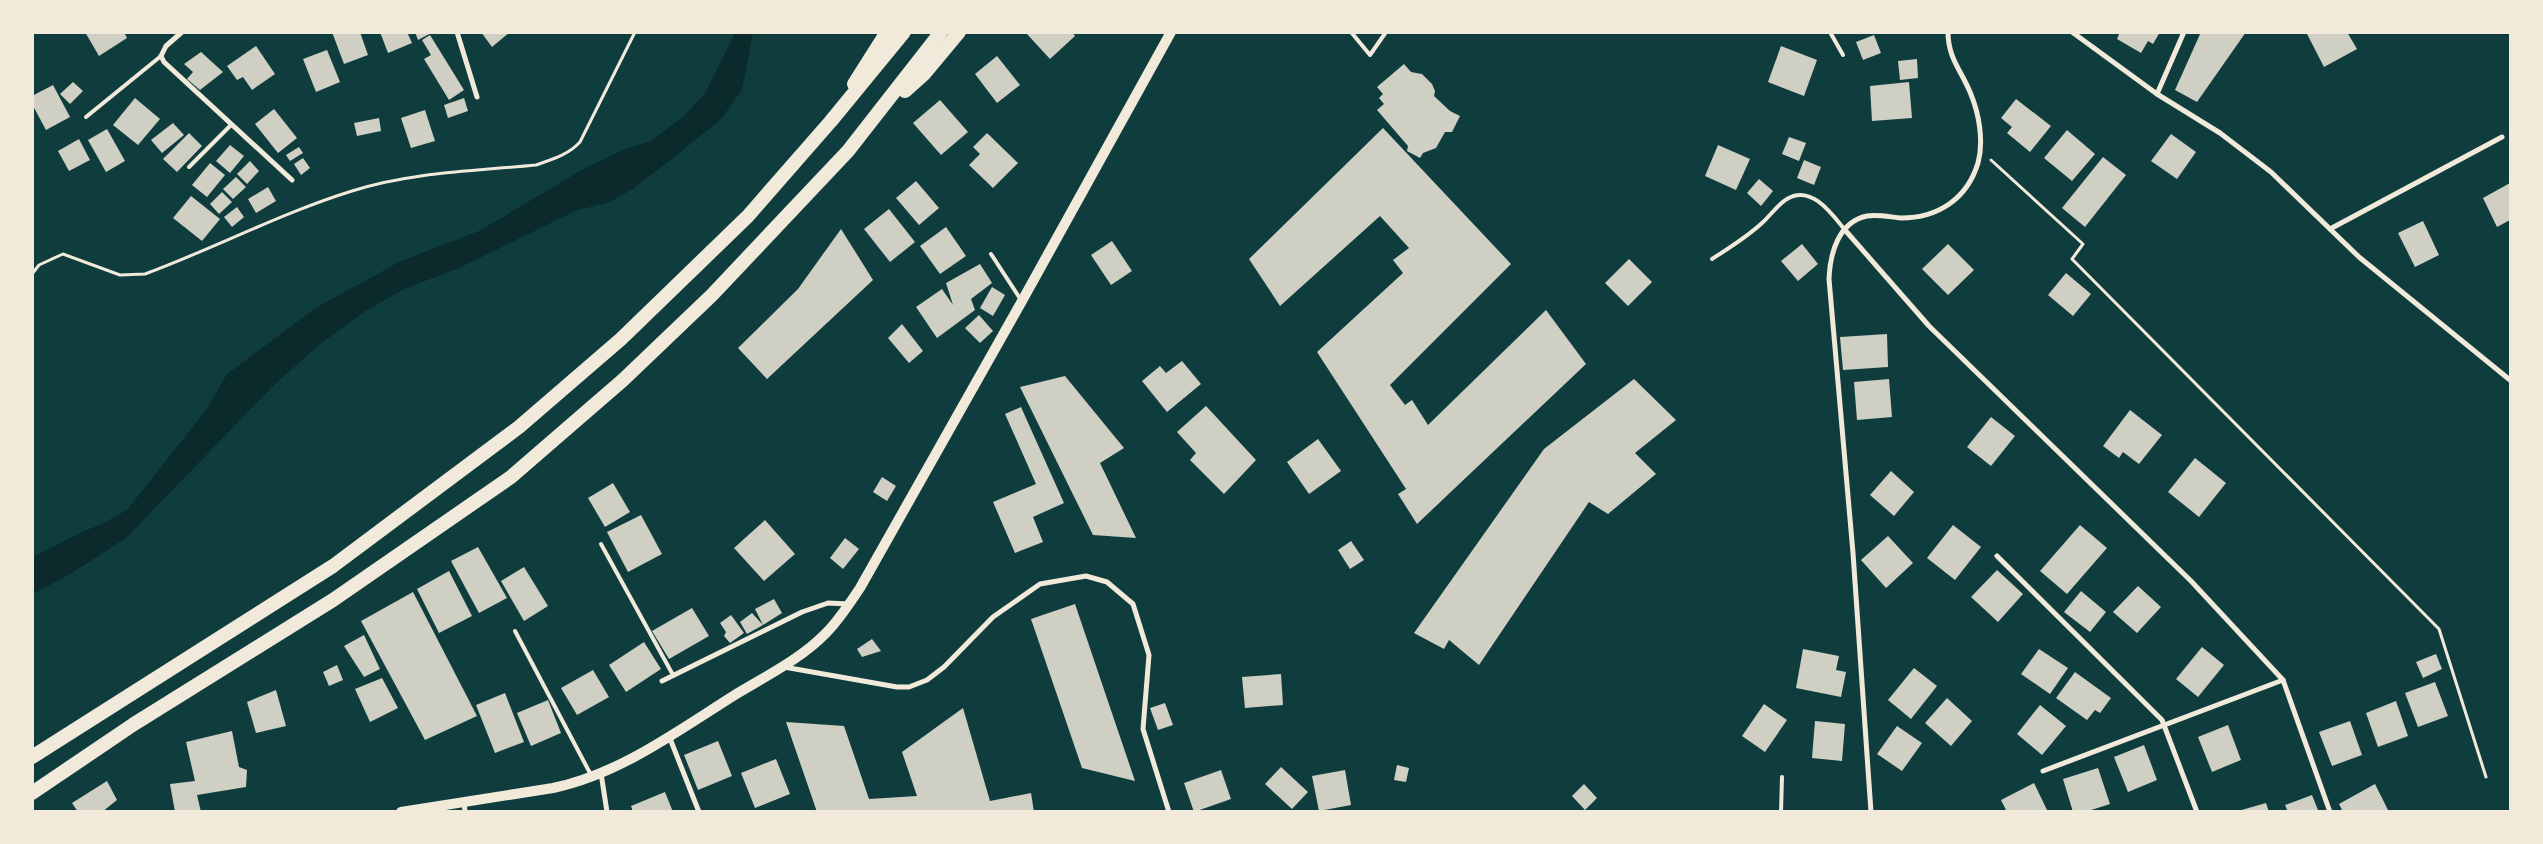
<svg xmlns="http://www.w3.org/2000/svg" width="2543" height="844" viewBox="0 0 2543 844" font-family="Karla,sans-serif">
	<rect width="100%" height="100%" fill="#0f3d3e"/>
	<path fill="#0a2a2b" d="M735,33H753L742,90L721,119L678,154L634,188L610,202L575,211L459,268L404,289L364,312L320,344L274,385L126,538L72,573L33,594V557L84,531L100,525L127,510L206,410L227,374L314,309L399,262L479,231L587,167L623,150L651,141L684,116L705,93Z"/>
	<g fill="#cfcfc3">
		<path d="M85,32H124L127,38L99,56Z"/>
		<path d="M332,32H360L368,55L344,64Z"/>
		<path d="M380,32H407L412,43L388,53Z"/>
		<path d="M415,32H433L418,40Z"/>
		<path d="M481,32H510L492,47Z"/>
		<path d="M1029,32H1072L1075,36L1050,59L1027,34Z"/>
		<path d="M2120,32H2160L2153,44L2148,41L2141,53L2117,39Z"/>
		<path d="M2201,32H2246L2197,102L2175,90Z"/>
		<path d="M2306,32H2347L2357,49L2324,67Z"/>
		<path d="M430,35L464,90L449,100L424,59L431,55L422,40Z"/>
		<path d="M1874,35L1881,53L1863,60L1856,42Z"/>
		<path d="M256,46L275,74L252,90L243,77L237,80L227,66Z"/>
		<path d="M1781,46L1817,60L1804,96L1768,82Z"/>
		<path d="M327,50L340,82L316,92L303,59Z"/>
		<path d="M201,52L223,72L200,90L187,79L193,72L184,64Z"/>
		<path d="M997,56L1020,85L997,103L975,74Z"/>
		<path d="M1917,59L1918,78L1900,80L1898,61Z"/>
		<path d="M1404,64L1411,72L1422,74L1432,84L1435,91L1434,96L1450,111L1460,116L1452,132H1445L1436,148L1423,153L1420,158L1407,151L1408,146L1377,110L1384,104L1379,98L1383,94L1377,87Z"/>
		<path d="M73,82L83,91L70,104L60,94Z"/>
		<path d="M1909,82L1912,118L1872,121L1870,86Z"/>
		<path d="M53,85L70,117L46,130L32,104V96Z"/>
		<path d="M135,98L160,119L138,145L113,125Z"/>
		<path d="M464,98L468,111L448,118L444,105Z"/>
		<path d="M2016,99L2051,126L2030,152L2007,133L2012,127L2001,118Z"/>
		<path d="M940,100L968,132L941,155L913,123Z"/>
		<path d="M274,109L297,138L278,153L255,124Z"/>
		<path d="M425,110L435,141L411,148L401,118Z"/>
		<path d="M379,118L381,131L357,136L354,123Z"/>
		<path d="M173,123L184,135L162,153L151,140Z"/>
		<path d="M1383,128L1511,264L1390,385L1405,405L1412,400L1428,425L1546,310L1586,364L1417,524L1398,494L1406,489L1317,352L1403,273L1393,260L1409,248L1380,216L1280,306L1249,259Z"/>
		<path d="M107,129L125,161L106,172L88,140Z"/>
		<path d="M2067,130L2095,154L2072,181L2044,158Z"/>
		<path d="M189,133L202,146L177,172L163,159Z"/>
		<path d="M987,133L1018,163L993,188L969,165L980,154L973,147Z"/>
		<path d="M2171,134L2196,152L2177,179L2151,161Z"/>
		<path d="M1789,137L1806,143L1799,161L1782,154Z"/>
		<path d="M79,139L90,160L69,171L58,151Z"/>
		<path d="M230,145L244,156L230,173L216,161Z"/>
		<path d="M1718,145L1750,159L1736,190L1705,176Z"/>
		<path d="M299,147L303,153L290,161L286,155Z"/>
		<path d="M2103,157L2126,175L2085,227L2062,208Z"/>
		<path d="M303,158L310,168L301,175L294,164Z"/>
		<path d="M1804,160L1821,167L1814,185L1797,178Z"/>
		<path d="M250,161L259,171L247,184L237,174Z"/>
		<path d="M210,163L225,175L207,197L192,185Z"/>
		<path d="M236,177L246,187L233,199L223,189Z"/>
		<path d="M1759,179L1773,191L1761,206L1747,193Z"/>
		<path d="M916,181L939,208L919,225L896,198Z"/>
		<path d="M2510,183V220L2497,227L2483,198Z"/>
		<path d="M268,187L276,201L256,213L248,199Z"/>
		<path d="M222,192L232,202L219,214L210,204Z"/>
		<path d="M191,196L220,219L202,241L173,218Z"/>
		<path d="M237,207L244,217L232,227L224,217Z"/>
		<path d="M889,209L915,242L890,262L864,229Z"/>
		<path d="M2423,221L2439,255L2415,267L2398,233Z"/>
		<path d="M946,227L966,256L940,274L920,246Z"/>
		<path d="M841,229L873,280L767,379L738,348L798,289Z"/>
		<path d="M1112,241L1132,271L1111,285L1091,255Z"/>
		<path d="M1802,244L1818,264L1798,281L1781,261Z"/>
		<path d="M1948,244L1974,270L1948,295L1922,269Z"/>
		<path d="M1629,259L1652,282L1628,306L1605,283Z"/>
		<path d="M980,264L992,283L971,299L975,310L937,338L916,307L942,289L953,305L946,283Z"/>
		<path d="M2066,273L2091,294L2073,316L2048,295Z"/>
		<path d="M992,287L1005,295L993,316L980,308Z"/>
		<path d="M979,315L993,331L980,343L965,328Z"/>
		<path d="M902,324L923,351L909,363L888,338Z"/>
		<path d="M1887,334L1888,367L1843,370L1840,337Z"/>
		<path d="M1182,361L1201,384L1167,412L1142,381L1160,366L1166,373Z"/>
		<path d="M1065,376L1124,448L1100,463L1136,538L1093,535L1020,387Z"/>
		<path d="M1634,379L1676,420L1635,453L1656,474L1608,514L1589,502L1479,665L1449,640L1444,649L1414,633L1544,449Z"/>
		<path d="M1889,379L1892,417L1857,420L1854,382Z"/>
		<path d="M1206,406L1256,460L1224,494L1190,460L1196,453L1177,432Z"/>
		<path d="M1021,407L1064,503L1033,517L1043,542L1015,553L993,502L1036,484L1005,414Z"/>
		<path d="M2130,410L2162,435L2139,464L2123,452L2119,458L2103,446Z"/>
		<path d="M1991,417L2015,436L1991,466L1967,447Z"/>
		<path d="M1318,439L1341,471L1309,494L1287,462Z"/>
		<path d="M2195,458L2226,483L2199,517L2168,492Z"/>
		<path d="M1891,471L1914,492L1894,516L1870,495Z"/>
		<path d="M882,477L896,486L887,501L873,492Z"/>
		<path d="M613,483L630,512L605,527L588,498Z"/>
		<path d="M641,515L662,554L628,572L607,532Z"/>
		<path d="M765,520L795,554L764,581L734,548Z"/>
		<path d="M1953,525L1981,547L1955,580L1927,558Z"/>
		<path d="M2080,525L2107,548L2067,594L2040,571Z"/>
		<path d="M1888,536L1913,563L1886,588L1861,560Z"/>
		<path d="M845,538L859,549L843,569L830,558Z"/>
		<path d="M1351,541L1364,560L1350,569L1338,550Z"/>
		<path d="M478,547L507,598L479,613L451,561Z"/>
		<path d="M524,567L548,606L524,621L501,581Z"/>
		<path d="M1997,570L2023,594L1998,622L1971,597Z"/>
		<path d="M449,571L472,616L439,633L417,589Z"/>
		<path d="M2138,586L2161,607L2137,633L2113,612Z"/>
		<path d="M2081,591L2106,612L2090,632L2064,612Z"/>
		<path d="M413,592L477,716L425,740L361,621Z"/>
		<path d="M774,599L782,613L763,625L755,609Z"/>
		<path d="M1075,604L1135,781L1082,768L1031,619Z"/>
		<path d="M692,608L709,636L669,659L652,631Z"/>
		<path d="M752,613L763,625L747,634L740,622Z"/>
		<path d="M731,615L744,633L730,643L724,636L726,632L720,623Z"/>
		<path d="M364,635L380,669L364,677L344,646Z"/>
		<path d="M872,639L881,651L862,657L857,649Z"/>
		<path d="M644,642L661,669L626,692L609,665Z"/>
		<path d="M2202,647L2224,665L2198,697L2176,679Z"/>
		<path d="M1803,649L1839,656L1836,670L1846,672L1841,697L1796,688Z"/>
		<path d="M2039,649L2068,668L2050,694L2021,674Z"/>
		<path d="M2436,654L2442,669L2423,678L2416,662Z"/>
		<path d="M337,665L343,680L329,686L323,672Z"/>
		<path d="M1914,668L1937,686L1911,719L1888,700Z"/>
		<path d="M593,670L609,697L577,715L561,688Z"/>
		<path d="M2075,672L2111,698L2100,713L2095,710L2087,720L2056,698Z"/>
		<path d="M1281,674L1283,705L1245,708L1242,677Z"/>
		<path d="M382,678L398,708L370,722L355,689Z"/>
		<path d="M2435,682L2448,716L2418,727L2405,693Z"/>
		<path d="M276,690L286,726L256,733L247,702Z"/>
		<path d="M505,693L524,742L495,753L476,705Z"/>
		<path d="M1947,698L1972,721L1951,746L1925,723Z"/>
		<path d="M548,700L561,733L531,746L517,713Z"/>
		<path d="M2396,701L2408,736L2378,747L2366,713Z"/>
		<path d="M1165,703L1173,725L1158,730L1150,708Z"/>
		<path d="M1764,704L1787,720L1765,752L1742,736Z"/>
		<path d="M2040,705L2066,726L2042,755L2017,734Z"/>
		<path d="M963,708L990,801L1031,793L1034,812H817L786,722L844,726L869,799L917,796L902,752Z"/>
		<path d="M1815,721L1845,724L1842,761L1812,758Z"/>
		<path d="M2350,721L2362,755L2332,766L2319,732Z"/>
		<path d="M2228,725L2241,760L2212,772L2198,737Z"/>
		<path d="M1897,726L1922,743L1902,771L1877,754Z"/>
		<path d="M232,731L239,767L247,770L246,787L197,795L201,812H175L170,784L195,781L186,742Z"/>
		<path d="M718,741L732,776L698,790L684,755Z"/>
		<path d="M2144,745L2157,780L2128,792L2114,757Z"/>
		<path d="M776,759L790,794L755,808L741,773Z"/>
		<path d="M1397,765L1409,768L1406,782L1394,780Z"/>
		<path d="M1281,767L1308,792L1292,809L1265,784Z"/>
		<path d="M2098,768L2110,804L2085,812H2073L2063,779Z"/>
		<path d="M1221,770L1231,799L1194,812L1184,783Z"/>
		<path d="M1345,770L1351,805L1319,811L1312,776Z"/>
		<path d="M107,781L117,800L102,812H78L72,803Z"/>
		<path d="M2034,783L2048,812H2007L2001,800Z"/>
		<path d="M1584,784L1597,798L1585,810L1572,796Z"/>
		<path d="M2375,784L2389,812H2343L2339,804Z"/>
		<path d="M665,792L673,812H633L631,806Z"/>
		<path d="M2312,795L2318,810L2288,812L2285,805Z"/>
		<path d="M2266,803L2269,812H2238V811Z"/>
	</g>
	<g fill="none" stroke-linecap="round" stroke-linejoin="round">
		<g stroke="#f1e9da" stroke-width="3">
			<path d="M1991,160L2083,244L2072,259L2439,629L2486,777"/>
			<path d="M32,274L39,265L63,254L120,275L145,274C215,248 281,213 352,191C411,172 476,171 536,165C553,159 568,155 580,142L635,32"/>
		</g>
		<g stroke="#f1e9da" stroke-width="4">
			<path d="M1351,32L1370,55L1386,32"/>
			<path d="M1830,32L1843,55"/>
			<path d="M86,117L161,56"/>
			<path d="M189,167L231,125"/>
			<path d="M991,254L1021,300"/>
			<path d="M1712,259C1729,248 1747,237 1762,223C1770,216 1778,204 1787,199C1811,184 1832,214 1845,230"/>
			<path d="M601,544L673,675"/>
			<path d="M515,631L591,775"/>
			<path d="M1781,812L1782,777"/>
		</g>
		<g stroke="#f1e9da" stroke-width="5">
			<path d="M182,32L166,46L161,56L164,62L292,180"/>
			<path d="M457,32L477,97"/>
			<path d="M2072,32L2157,94L2220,133L2271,172L2359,257L2510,380"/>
			<path d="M2157,94L2184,32"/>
			<path d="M2330,229L2502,137"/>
			<path d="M1845,230L1929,326L2191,581L2283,680L2330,812"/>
			<path d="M1997,556L2162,720L2197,812"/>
			<path d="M784,667L897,687H909L927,680L944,667L993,617L1040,584L1086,576L1107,582L1133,604L1149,655L1143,729L1169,812"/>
			<path d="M662,681L802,612L828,603L849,604"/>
			<path d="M669,736L699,812"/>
			<path d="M2043,771L2283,680"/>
			<path d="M601,773L607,812"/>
			<path d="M464,802L465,812"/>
			<path d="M1871,812L1853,553L1829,279C1830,254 1838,222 1867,216C1877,214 1890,217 1901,218C1938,218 1967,199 1978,163C1984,141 1979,113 1970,92C1961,70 1948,58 1948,32"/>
		</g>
		<path stroke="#f1e9da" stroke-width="10" d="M401,812L553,788C621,774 680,729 738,693C768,675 802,658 826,633C839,620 849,604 860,588L1022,301L1171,32"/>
		<g stroke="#f1e9da" stroke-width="14">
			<path d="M854,84L887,32"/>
			<path d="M905,91L924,74L959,32"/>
			<path d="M32,757L333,566L519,427L621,339L748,216L831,121L904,32"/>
			<path d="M32,793L134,724L333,600L511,477L623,380L712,295L848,151L941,32"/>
		</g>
	</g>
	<rect width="2543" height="844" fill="none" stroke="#f1e9da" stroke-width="68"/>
</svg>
